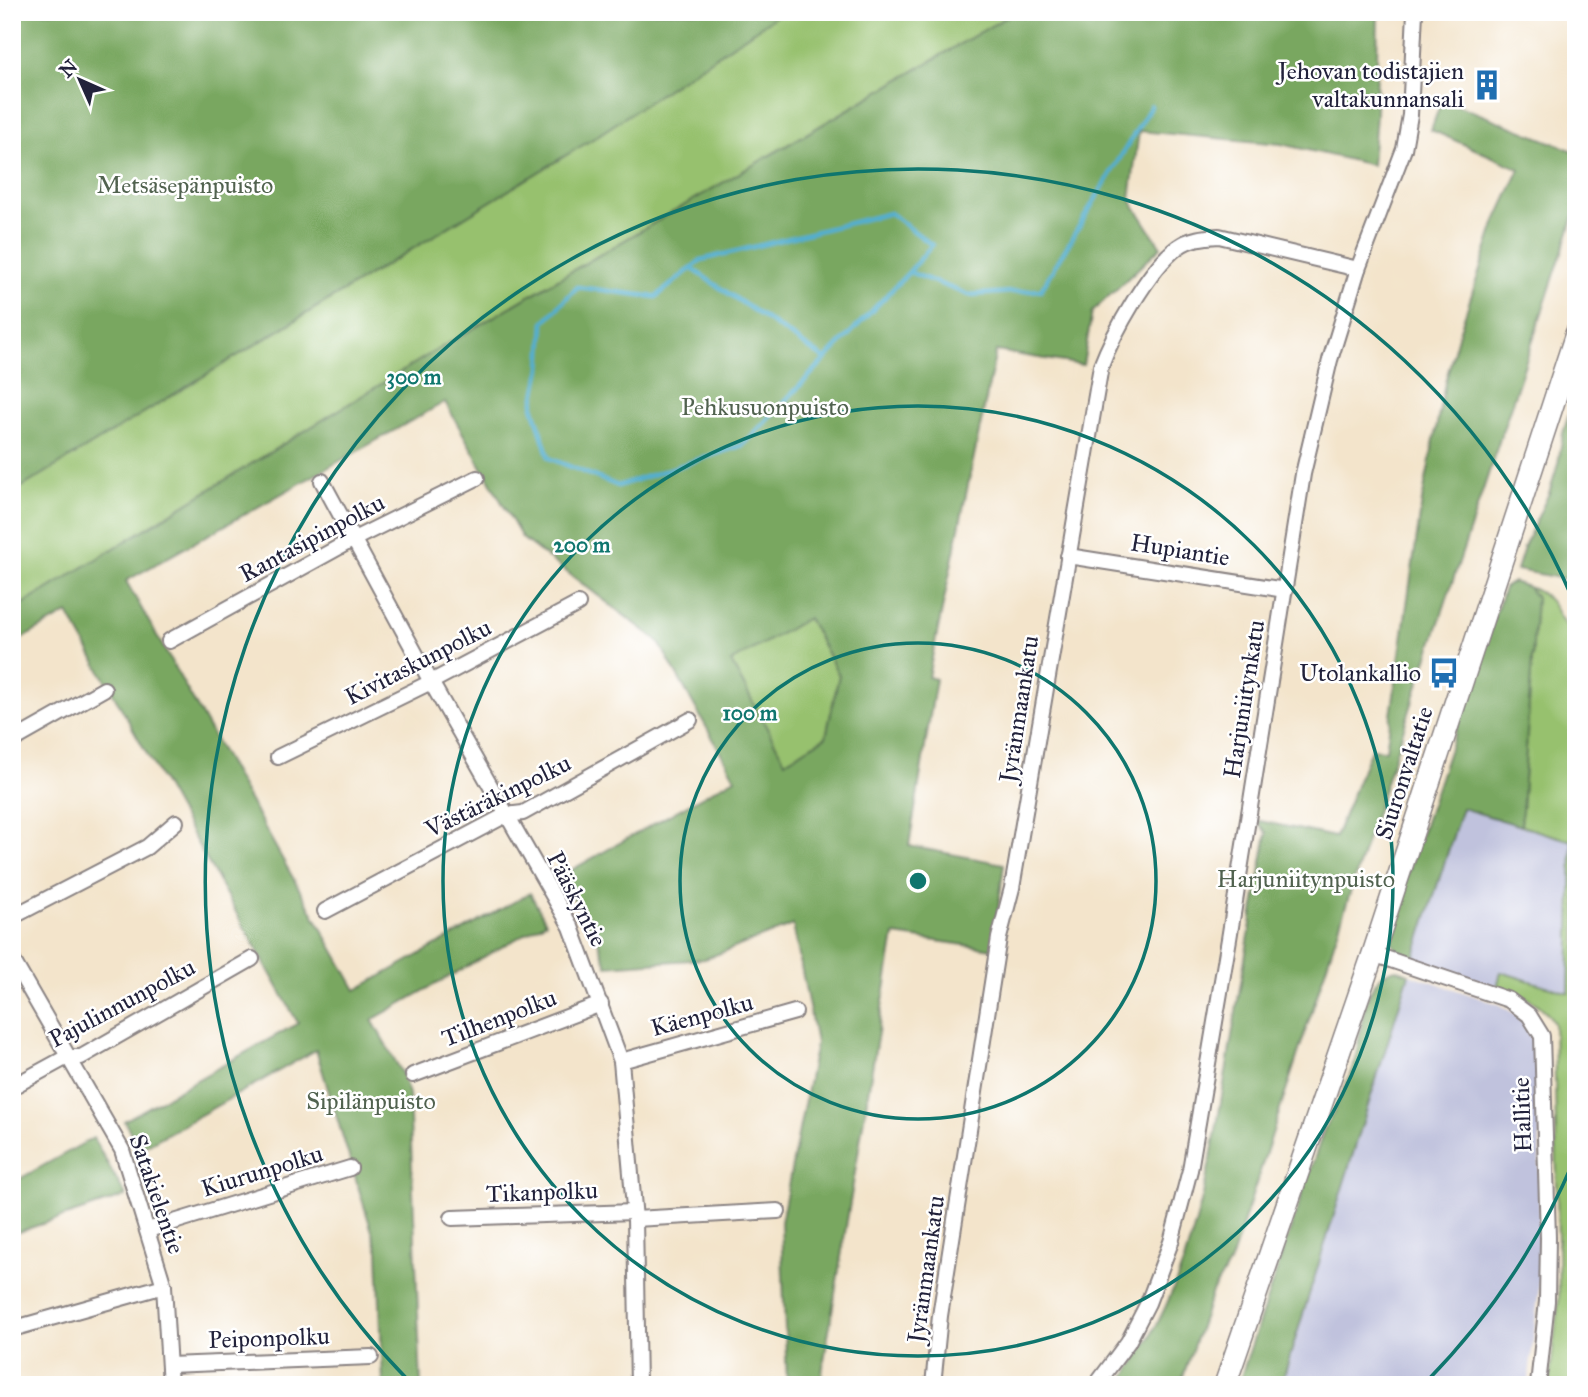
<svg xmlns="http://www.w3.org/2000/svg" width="1588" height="1397" viewBox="0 0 1588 1397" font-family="'IM FELL Great Primer',serif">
	<rect width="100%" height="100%" fill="#fff"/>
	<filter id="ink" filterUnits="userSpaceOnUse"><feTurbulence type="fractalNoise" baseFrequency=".0143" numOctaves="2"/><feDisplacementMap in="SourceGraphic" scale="14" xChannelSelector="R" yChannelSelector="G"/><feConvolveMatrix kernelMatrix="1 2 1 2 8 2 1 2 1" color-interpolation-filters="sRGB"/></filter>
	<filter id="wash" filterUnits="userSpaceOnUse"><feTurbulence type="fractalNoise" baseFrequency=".00686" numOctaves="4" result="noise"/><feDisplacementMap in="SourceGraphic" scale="28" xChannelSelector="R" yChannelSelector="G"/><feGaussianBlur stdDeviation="1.57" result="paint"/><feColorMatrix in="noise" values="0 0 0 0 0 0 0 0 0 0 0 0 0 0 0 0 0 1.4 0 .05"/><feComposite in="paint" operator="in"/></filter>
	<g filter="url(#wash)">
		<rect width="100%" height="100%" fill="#f3e4cb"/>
		<g fill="#c0c2dd">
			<path d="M1462,807L1572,841L1569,994L1501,972L1497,987L1414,958Z"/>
			<path d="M1409,974L1498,1004L1515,1014L1525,1025L1535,1045L1540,1066L1539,1288L1528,1385H1281Z"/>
		</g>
		<g fill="#97c16e" stroke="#5c7254" stroke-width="2">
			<path d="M782,12H1015L430,354L12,611V493L591,140Z"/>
			<path d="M1528,587C1534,589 1540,591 1544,595C1558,605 1558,623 1576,636V1385H1549L1559,1298L1554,1023C1541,1000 1520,995 1497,987L1501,972L1569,993L1572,841L1521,826L1536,598Z"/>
			<path d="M808,618L839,675L826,737L784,762L730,662Z"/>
		</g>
		<g fill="#79a761" stroke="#4e644e" stroke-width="2" fill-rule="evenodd">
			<path d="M12,12H782L591,140L12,493Z"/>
			<path d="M1015,12H1378L1376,115L1372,165L1281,144L1139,131L1130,199L1161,247L1092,312L1083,365L996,351L928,677L936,679L909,846L1004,864L993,949L894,935L820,1385H787L781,1222L816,1043L793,925L705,959L607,966L598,941L561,876L735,778L658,641L522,538L445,402L126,581L356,990L530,893L546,922L372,1020L401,1071L409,1094L421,1385H383L378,1251L316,1050L140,1149L124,1121L298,1023L68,613L12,644V611L430,354ZM808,618L839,675L826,737L785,761L731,662Z"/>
			<path d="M1442,99L1576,152V210L1389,773L1231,1261L1212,1292L1180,1385H1119C1194,1286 1209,1172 1229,1054C1241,980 1254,906 1267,833L1256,820L1335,837L1371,749L1386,750L1422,501L1445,383L1458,336L1496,221L1520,169L1431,130Z"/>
			<path d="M1576,392V581L1517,570L1524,547L1549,493L1558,464L1563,433Z"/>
			<path d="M1513,582L1528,587L1536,598L1521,826L1462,808L1414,958L1395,949L1391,939L1390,926L1504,588Z"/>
			<path d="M1396,969L1409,974L1281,1385H1238L1324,1130C1336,1108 1346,1087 1354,1064C1363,1035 1359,977 1396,969Z"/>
			<path d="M93,1138L126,1196L12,1234V1183Z"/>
		</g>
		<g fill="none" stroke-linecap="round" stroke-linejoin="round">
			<g stroke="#52afd0" stroke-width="4.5">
				<path d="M691,268L825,359"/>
				<path d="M909,272L932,245L890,213L701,260L656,297L577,287L544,322L541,368L533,406L549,458L618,486L743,445L909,272L969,295L1041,290L1151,106"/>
			</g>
		</g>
	</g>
	<g filter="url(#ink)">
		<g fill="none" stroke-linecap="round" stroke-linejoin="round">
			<g stroke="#8a8383" stroke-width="18">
				<g id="minor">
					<path d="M322,481L431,682L571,927L621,1061L635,1219L638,1385"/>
					<path d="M1068,556L1285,590"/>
					<path d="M169,641L352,540L477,478"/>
					<path d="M12,741L104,689"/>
					<path d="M278,757L431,682L578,604"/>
					<path d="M325,911L506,815L523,813L690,720"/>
					<path d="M12,917L147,847L176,822"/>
					<path d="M1373,954L1509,1000L1529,1015L1542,1036L1548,1238L1547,1301L1538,1385"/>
					<path d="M12,959L122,1150L164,1286L170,1385"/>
					<path d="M621,1061L795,1012"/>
					<path d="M413,1075L601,1004"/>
					<path d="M12,1087L67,1057H81L252,959"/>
					<path d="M452,1218L634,1212"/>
					<path d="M635,1219L778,1211"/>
					<path d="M148,1230L350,1168"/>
					<path d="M12,1329L164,1286"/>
					<path d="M169,1365L371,1357"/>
					<path d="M933,1385L940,1316L999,938L1012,888L1101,366C1113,334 1149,268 1178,247C1190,238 1204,237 1219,236L1358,269"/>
					<path d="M1096,1385L1128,1342L1148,1303L1171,1242L1190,1170L1229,939L1303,474L1330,360L1358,269L1404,149L1410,115L1415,12"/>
				</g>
			</g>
			<g stroke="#8a8383" stroke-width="24">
				<path id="secondary" d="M1225,1385L1373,954L1576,334"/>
			</g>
			<use href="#minor" stroke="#fff" stroke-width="14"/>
			<use href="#secondary" stroke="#fff" stroke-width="21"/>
		</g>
	</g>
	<g fill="none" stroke="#0f766e" stroke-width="3.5">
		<circle cx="918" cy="881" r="238"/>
		<circle cx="918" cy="881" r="475"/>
		<path d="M1574 1160A713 713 0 0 1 1427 1381M409 1381A713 713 0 1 1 1574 602"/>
	</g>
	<defs>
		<g id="building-bare" transform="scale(2.415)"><path d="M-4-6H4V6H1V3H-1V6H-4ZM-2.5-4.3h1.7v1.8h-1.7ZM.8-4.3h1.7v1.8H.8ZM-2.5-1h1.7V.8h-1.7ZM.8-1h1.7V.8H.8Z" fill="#1f6fb2" stroke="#fff" stroke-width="2.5" paint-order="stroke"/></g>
		<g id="bus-bare" transform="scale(2.415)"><path d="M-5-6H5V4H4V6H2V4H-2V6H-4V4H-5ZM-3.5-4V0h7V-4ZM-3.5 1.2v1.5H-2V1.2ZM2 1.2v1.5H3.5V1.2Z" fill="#1f6fb2" stroke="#fff" stroke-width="2.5" paint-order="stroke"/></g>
	</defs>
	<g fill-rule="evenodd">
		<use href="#building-bare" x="1487" y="85"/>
		<use href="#bus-bare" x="1444" y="673"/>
	</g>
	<g text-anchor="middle" stroke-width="5" stroke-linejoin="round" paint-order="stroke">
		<g font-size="24" fill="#22223b" stroke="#fff" text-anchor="end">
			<text x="1464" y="79">Jehovan todistajien<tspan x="1464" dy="28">valtakunnansali</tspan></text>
			<text x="1421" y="681">Utolankallio</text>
		</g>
		<g font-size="24" fill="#51624f" stroke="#fff">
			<text x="185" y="193">Metsäsepänpuisto</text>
			<text x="765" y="415">Pehkusuonpuisto</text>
			<text x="1306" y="887">Harjuniitynpuisto</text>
			<text x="371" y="1109">Sipilänpuisto</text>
		</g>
		<g font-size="24" fill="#22223b" stroke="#fff">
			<text transform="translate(312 538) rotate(-28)" y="8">Rantasipinpolku</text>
			<text transform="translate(1180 550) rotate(9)" y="8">Hupiantie</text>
			<text transform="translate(418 662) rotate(-27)" y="8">Kivitaskunpolku</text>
			<text transform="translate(1244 699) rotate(-81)" y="8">Harjuniitynkatu</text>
			<text transform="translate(1019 709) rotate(-81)" y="8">Jyränmaankatu</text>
			<text transform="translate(1404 773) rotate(-72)" y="8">Siuronvaltatie</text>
			<text transform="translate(498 796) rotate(-26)" y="8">Västäräkinpolku</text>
			<text transform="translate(577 899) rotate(63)" y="8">Pääskyntie</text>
			<text transform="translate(122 1003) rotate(-28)" y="8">Pajulinnunpolku</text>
			<text transform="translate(702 1015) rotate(-15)" y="8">Käenpolku</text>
			<text transform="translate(499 1018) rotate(-21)" y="8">Tilhenpolku</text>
			<text transform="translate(1522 1115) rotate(-92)" y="8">Hallitie</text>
			<text transform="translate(262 1171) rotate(-17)" y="8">Kiurunpolku</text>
			<text transform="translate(542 1192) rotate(-2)" y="8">Tikanpolku</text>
			<text transform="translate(157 1194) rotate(71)" y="8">Satakielentie</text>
			<text transform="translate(926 1269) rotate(-82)" y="8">Jyränmaankatu</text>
			<text transform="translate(269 1338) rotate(-2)" y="8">Peiponpolku</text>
		</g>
	</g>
	<circle cx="918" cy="881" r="10" fill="#0f766e" stroke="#fff" stroke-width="3.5"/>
	<g font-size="21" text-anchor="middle" font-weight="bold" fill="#0f766e" stroke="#fff" stroke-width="5" stroke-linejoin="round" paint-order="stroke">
		<text x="414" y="384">300 m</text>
		<text x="582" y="552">200 m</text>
		<text x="750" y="720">100 m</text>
	</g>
	<rect width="1588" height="1397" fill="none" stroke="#fff" stroke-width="42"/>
	<g transform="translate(80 80) rotate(315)" stroke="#ffffff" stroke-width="5" paint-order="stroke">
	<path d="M0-5L12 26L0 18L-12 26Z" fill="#22223b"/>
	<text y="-10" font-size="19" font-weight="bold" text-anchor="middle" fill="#22223b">N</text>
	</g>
</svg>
